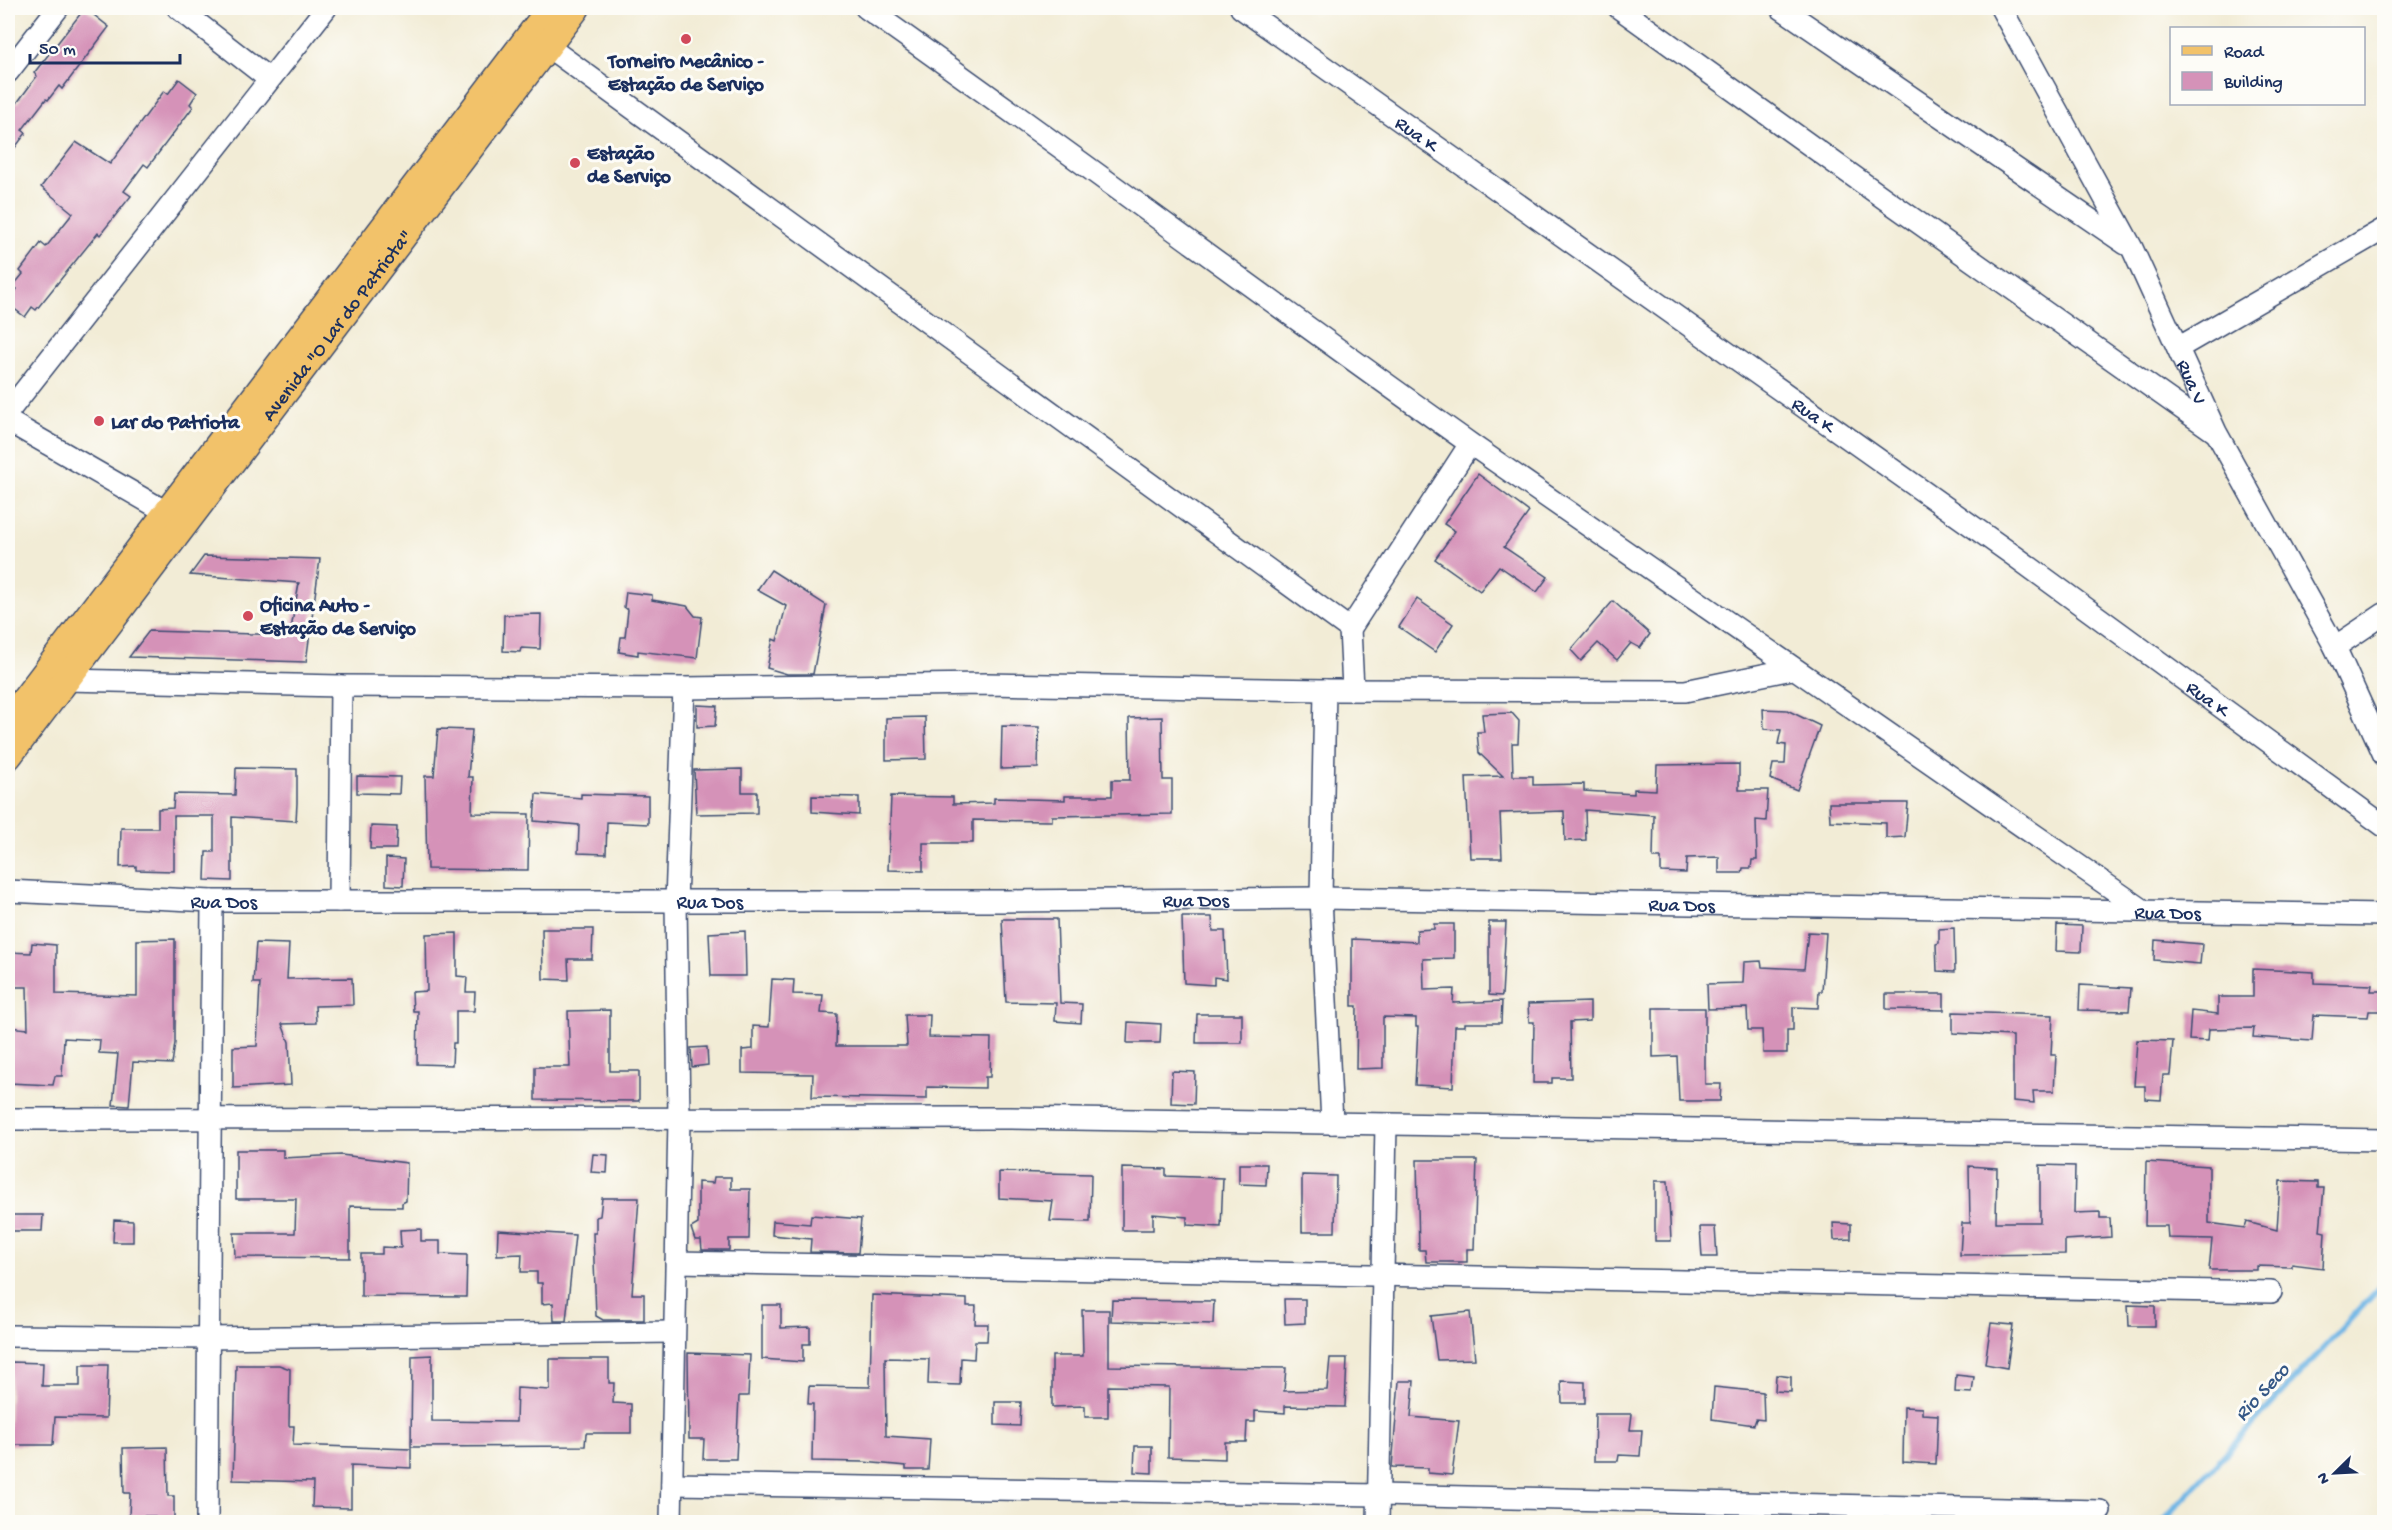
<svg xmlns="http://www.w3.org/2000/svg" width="2392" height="1530" viewBox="0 0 2392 1530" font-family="'Gochi Hand',sans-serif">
	<rect width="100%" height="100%" fill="#fdfcf7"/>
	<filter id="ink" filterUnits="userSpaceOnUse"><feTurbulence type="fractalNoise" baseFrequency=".0167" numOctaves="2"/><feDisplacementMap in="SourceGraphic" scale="12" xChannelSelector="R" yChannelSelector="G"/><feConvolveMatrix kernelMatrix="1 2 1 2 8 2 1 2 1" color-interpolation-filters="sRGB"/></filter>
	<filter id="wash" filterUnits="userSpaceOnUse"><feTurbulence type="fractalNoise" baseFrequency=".008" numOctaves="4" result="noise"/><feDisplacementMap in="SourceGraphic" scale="24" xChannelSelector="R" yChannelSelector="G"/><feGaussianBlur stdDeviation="1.35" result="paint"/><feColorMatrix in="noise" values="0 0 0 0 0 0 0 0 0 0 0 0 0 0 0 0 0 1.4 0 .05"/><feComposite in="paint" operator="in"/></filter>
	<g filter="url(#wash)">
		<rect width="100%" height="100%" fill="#f2ecd6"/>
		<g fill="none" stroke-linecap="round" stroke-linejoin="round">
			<path stroke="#6db5e5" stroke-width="6" d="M2162,1522L2384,1283"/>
		</g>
		<g id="blocks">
			<g fill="#d592b8">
				<path d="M85,8L109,27L62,89L59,86L48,100L46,99L22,130L26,133L8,157V111L14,102L17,103L37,76L34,73Z"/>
				<path d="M179,79L197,93L190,104L193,107L148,167L144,164L124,191L131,196L100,235L98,233L36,310L32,307L25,317L8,304L17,289L13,286L23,274L20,271L41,243L46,247L73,213L41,187L76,142L110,164L164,91L168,94Z"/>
				<path d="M1478,474L1529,512L1504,547L1548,577L1537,592L1499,566L1480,591L1435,559L1455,531L1444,524Z"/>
				<path d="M204,556L320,559L306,662L129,657L149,631L290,635L299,583L190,575Z"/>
				<path d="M771,570L826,605L813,674H787L767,668L773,639L777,641L786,606L757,590Z"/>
				<path d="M626,592L652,595V600L687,606L695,616L702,617L697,658L638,651V655L619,652L621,637H625L628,610L624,607Z"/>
				<path d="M1417,599L1453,624L1435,652L1399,627Z"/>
				<path d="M1613,601L1650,634L1640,648L1631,643L1617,660L1598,643L1581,661L1571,650Z"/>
				<path d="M541,614L540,649L521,648L520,652L503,651L504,615Z"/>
				<path d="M697,705L717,706L715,726L697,727Z"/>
				<path d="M1763,709L1787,710L1820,726L1797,790L1770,779L1773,764H1785L1786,745L1778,744L1781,730L1764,729Z"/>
				<path d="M1512,713L1519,721L1518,743H1512L1513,776H1533V785L1584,784V791L1634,794V789L1656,790L1657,765L1739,764V790H1768L1766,821L1756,820L1757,860H1752L1751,868H1743L1742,873H1719V857L1687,858L1686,873L1661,872V858H1653L1654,815L1585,810L1586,840L1565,841L1564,811L1500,813L1502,858H1470L1466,777L1503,776L1479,753L1477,732H1484L1482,714Z"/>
				<path d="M925,717L926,759L886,760V718Z"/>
				<path d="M1162,717L1163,780H1172V814L1052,816V821L973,820V843H923V871L888,870L891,796L953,797V804L994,803V798L1065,800V796H1112V780H1130L1129,718Z"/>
				<path d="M1002,726L1039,727L1038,768L1001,769Z"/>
				<path d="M438,729L472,730L468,777H473L472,813L529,814L528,870L427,869L425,776H434Z"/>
				<path d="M236,768L297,769V803L296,821L232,817V881L205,880L206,852H214V816H174V871L136,870V866L120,867L121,828H158V809L173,808L174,794L235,795Z"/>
				<path d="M742,769V792H757V813L696,814L694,770Z"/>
				<path d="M357,776L400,777L399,794L357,793Z"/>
				<path d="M536,794L581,798V794L648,796V824L607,822L606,854L578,853L579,825L534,821Z"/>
				<path d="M812,796L859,797V815L812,812Z"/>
				<path d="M1829,803H1908L1905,837L1886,838V823L1830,821Z"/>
				<path d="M371,826L397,827L396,849H370Z"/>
				<path d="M386,858L404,859L403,886L386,885Z"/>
				<path d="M1182,917H1212L1213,931H1225L1227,979L1214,977V985L1184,983Z"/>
				<path d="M1002,919H1057L1060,1003L1082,1004L1081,1023L1055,1021L1056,1003L1006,1002Z"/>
				<path d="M1489,922H1506L1502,996L1489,995Z"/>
				<path d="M1434,924H1454V958L1423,959L1424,990L1454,989L1453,1003L1502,1001L1501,1023H1465V1026H1455L1453,1087L1415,1085L1418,1027H1416V1018L1383,1017V1068L1356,1069L1357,1006H1352V939L1417,942V930L1434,929Z"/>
				<path d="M2057,925L2082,926L2081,952L2056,951Z"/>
				<path d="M1954,928L1955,972L1937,971L1936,944L1939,943V929Z"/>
				<path d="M542,929H593L592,959H568L569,980L543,979Z"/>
				<path d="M745,931L746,976H711L709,933Z"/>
				<path d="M1808,932L1826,933L1822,991H1819L1818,1008L1793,1007V1030H1787V1053H1763L1762,1030H1748L1747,1008L1708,1009L1707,984L1743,983L1744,962L1761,961L1762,967L1804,969Z"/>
				<path d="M457,933V976L467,977L466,992H475L474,1011H456V1043H453L452,1065L417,1064L418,1011H413L412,992L427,991L426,934Z"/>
				<path d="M175,939V1043L172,1064L133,1062L129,1106L113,1105L118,1054L99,1053L100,1040L64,1038L62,1076H55L53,1085L8,1083V1027L28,1029L27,987H8V952L31,953L32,943L56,945V994L137,996V940Z"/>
				<path d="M2155,940L2202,944L2200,964L2154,960Z"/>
				<path d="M256,943L289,944L287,979L352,978L353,1005L315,1006L316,1023L282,1024L289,1042L291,1085L233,1088V1047L257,1046L260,983H253Z"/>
				<path d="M2253,969L2314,972V983L2372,985L2371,991H2385V1011H2369L2368,1017L2314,1015L2312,1041L2253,1037L2254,1028L2209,1029L2208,1041L2189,1040L2191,1011L2218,1014V997H2253Z"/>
				<path d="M772,979L794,980L793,994L823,995L821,1013L837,1014L836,1046H907L905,1015H930L929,1037L991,1038L990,1077H985V1088L927,1087V1099L812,1097L813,1074L742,1073V1050L753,1049V1026L769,1027Z"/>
				<path d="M2080,985L2131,988L2129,1011L2079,1010Z"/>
				<path d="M1886,994H1944V1010L1886,1009Z"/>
				<path d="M1590,1002V1021L1570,1022L1571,1078H1552V1083H1533L1534,1022H1529L1528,1004Z"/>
				<path d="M1653,1008H1705V1084H1721L1720,1101H1679L1677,1056L1653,1057Z"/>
				<path d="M610,1010V1071H639V1101L535,1100V1067H570L568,1011Z"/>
				<path d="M1953,1012L2053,1015L2051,1055H2056L2054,1091H2033L2034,1103L2013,1101V1036L1953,1033Z"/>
				<path d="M1197,1014H1242V1043H1196Z"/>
				<path d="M1128,1022L1161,1024L1160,1043H1127Z"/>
				<path d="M2137,1040L2173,1041L2170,1075H2163L2161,1100L2145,1099V1086H2134Z"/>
				<path d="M707,1047L708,1065L692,1067L691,1048Z"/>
				<path d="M1172,1071L1195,1072L1194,1104L1171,1103Z"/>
				<path d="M236,1150H283V1158L341,1155L407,1163L406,1201L402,1203V1207L350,1206V1258L235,1257L234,1233H295L296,1199H236Z"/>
				<path d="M593,1154L608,1155L607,1173L591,1172Z"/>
				<path d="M1417,1160H1477L1474,1249H1467V1262H1426L1425,1250H1419Z"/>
				<path d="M2146,1162L2209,1166V1223L2245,1228L2247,1222L2277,1230L2280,1181L2318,1182V1188H2324L2320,1231L2325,1232L2323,1268L2292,1264V1267L2257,1266V1270H2209L2212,1239L2168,1238L2167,1226H2145Z"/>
				<path d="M1239,1164H1267L1266,1185L1239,1184Z"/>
				<path d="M2040,1165L2075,1166L2074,1213L2100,1212V1218H2110L2111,1237L2065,1240V1254L1960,1255L1962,1223H1970L1969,1166L1997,1168L1996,1222H2040Z"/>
				<path d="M1122,1168L1166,1169V1176L1223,1178L1221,1227L1187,1225V1217L1153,1214V1230H1122Z"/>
				<path d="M999,1172L1091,1174L1090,1222L1050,1221L1053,1201L999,1198Z"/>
				<path d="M1302,1175L1336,1176L1335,1232H1302Z"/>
				<path d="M714,1177H731V1189H750L749,1239H729V1250H702L701,1240H695L691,1228L698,1224V1182L713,1183Z"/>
				<path d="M1655,1181H1668L1671,1241H1655Z"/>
				<path d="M602,1198H639L632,1294H644V1320H603L596,1316L593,1233H596V1217L600,1216Z"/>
				<path d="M8,1215H43L42,1231H8Z"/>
				<path d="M811,1215L861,1219L858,1253L810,1252L811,1239L772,1235L773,1221L810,1224Z"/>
				<path d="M114,1220L133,1221V1242H113Z"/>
				<path d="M1833,1223L1851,1224V1239L1834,1240Z"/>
				<path d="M1700,1227H1715L1717,1257H1702Z"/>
				<path d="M421,1229V1241H440V1254L467,1255L466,1297L361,1296V1254H382V1247L401,1248L400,1230Z"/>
				<path d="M498,1230L575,1235L566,1321H554L553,1303L542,1304V1283H537V1272H521L522,1254L497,1255Z"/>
				<path d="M872,1295L967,1299V1306H976L975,1324H988L987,1341H975L974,1359L961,1358L960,1385L928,1384L929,1359L885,1358L886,1436L930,1439L928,1470H906V1466L863,1462L812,1461L813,1404H808L809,1386L870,1387Z"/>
				<path d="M1284,1299H1305V1323L1285,1324Z"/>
				<path d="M1112,1300L1214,1301L1213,1324L1111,1321Z"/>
				<path d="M762,1305H781V1328L810,1327V1344H803V1362L762,1359Z"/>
				<path d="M2128,1305L2155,1306V1326H2129Z"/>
				<path d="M1082,1310H1109V1366L1286,1368L1284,1391L1327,1390L1330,1358H1347L1345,1407L1285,1406V1413L1255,1411V1422H1247L1246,1442H1225V1459L1168,1457L1169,1387L1108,1386V1417H1085V1406L1052,1407V1356H1083Z"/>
				<path d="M1470,1312L1475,1359L1437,1360L1431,1316Z"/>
				<path d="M1991,1323L2013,1325L2007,1368L1985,1364Z"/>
				<path d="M688,1353L750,1355L748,1396H739L736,1459H703L704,1439H689Z"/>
				<path d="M432,1355V1421L516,1422L517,1388L550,1390V1359H609V1383H614L613,1403L631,1404V1433H586L585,1446L411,1447L412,1356Z"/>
				<path d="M11,1362L43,1363L42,1386H80V1365H108L106,1418L55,1417L53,1445H8Z"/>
				<path d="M236,1365H279L290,1369L289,1426H294L293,1445L411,1449V1468L351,1465V1508L312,1507L313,1482L233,1480Z"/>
				<path d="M1776,1375L1791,1377V1392L1775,1391Z"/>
				<path d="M1956,1375L1974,1377L1972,1393L1955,1392Z"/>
				<path d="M1399,1381H1414L1411,1417L1459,1421L1452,1475L1428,1473V1468L1392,1467Z"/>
				<path d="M1561,1381L1585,1382V1403H1562Z"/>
				<path d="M1714,1387L1763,1392L1764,1420L1756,1419L1754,1425L1712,1419Z"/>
				<path d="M995,1402H1021L1020,1426L995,1425Z"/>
				<path d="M1904,1407L1922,1408V1414L1938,1415L1936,1464L1903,1462Z"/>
				<path d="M1595,1414H1632L1630,1430H1642L1640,1456L1619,1455L1618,1461H1594Z"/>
				<path d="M1135,1446H1152V1473L1134,1472Z"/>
				<path d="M167,1447L168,1496H174V1522H155V1516H129L130,1493H124L123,1448Z"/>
			</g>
		</g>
	</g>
	<g filter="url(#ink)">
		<use href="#blocks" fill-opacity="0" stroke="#3b4b70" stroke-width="1.5"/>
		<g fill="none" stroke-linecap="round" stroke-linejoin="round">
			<g stroke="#3b4b70" stroke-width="24">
				<g id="minor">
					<path d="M178,8L269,79"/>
					<path d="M866,8C1069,151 1268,301 1472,445C1694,601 1918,756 2143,910"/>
					<path id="s1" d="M1241,8L2013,555L2384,826"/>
					<path d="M1619,8L1885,199L2215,432"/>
					<path d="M1781,8L2126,244"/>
					<path id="s2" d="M2001,8L2132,248L2216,432L2335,647L2384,755"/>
					<path d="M547,46L1350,629L1353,688"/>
					<path d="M8,72L58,8"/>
					<path d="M2178,348L2384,229"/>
					<path d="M8,412L326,8"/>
					<path d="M8,421L168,513"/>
					<path d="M1350,629L1470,444"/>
					<path d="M2335,647L2384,614"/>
					<path d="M65,680L341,686L684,688L988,684L1325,690L1685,691L1792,669"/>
					<path d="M1325,690L1321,898L1332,1123"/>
					<path id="s3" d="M8,891L212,901H1003L1321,898L2384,915"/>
					<path d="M339,901L341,686"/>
					<path d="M8,1119L1010,1118L2384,1140"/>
					<path d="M676,1262L2271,1292"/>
					<path d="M8,1336L208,1338L673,1332"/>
					<path d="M672,1484L1379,1495L2100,1511"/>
					<path d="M207,1522L212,901"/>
					<path d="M671,1522L679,1119L676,901L684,688"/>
					<path d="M1378,1522L1386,1124"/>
				</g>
			</g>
			<g stroke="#3b4b70" stroke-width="30">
				<g id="major">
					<path d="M8,722L551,8"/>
					<path id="s4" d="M8,756L576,8"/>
				</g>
			</g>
			<use href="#minor" stroke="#fff" stroke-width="21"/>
			<use href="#major" stroke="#f2c26a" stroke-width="27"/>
		</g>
	</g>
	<g fill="#d1495b" stroke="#fdfcf7" stroke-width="2">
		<circle cx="686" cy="39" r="6"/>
		<circle cx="575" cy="163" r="6"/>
		<circle cx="99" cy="421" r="6"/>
		<circle cx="248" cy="616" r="6"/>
	</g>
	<g text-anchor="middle" stroke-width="6" stroke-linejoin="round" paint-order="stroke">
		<g font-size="20" font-weight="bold" fill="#1b2f5e" stroke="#fdfcf7" text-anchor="start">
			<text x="686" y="67" text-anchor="middle">Torneiro Mecânico -<tspan x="686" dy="23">Estação de Serviço</tspan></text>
			<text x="587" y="159">Estação<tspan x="587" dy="23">de Serviço</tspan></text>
			<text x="111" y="428">Lar do Patriota</text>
			<text x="260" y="611">Oficina Auto -<tspan x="260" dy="23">Estação de Serviço</tspan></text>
		</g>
		<g font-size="20" fill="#1b2f5e" stroke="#fdfcf7">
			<text dy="7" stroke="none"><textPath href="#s1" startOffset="216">Rua K</textPath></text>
			<text dy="7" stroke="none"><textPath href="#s4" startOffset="542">Avenida "O Lar do Patriota"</textPath></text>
			<text dy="7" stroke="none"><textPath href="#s2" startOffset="420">Rua V</textPath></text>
			<text dy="7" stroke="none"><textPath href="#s1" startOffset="702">Rua K</textPath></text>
			<text dy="7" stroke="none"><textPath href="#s1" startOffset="1188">Rua K</textPath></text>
			<text dy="7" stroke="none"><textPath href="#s3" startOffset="1188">Rua Dos</textPath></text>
			<text dy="7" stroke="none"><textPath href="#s3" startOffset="216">Rua Dos</textPath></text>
			<text dy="7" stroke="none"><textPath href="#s3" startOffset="702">Rua Dos</textPath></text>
			<text dy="7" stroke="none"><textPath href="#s3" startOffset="1674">Rua Dos</textPath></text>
			<text dy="7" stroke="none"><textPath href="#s3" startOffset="2160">Rua Dos</textPath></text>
		</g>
		<g font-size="21" font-style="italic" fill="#345786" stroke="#fdfcf7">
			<text transform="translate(2261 1391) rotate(-47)" y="7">Rio Seco</text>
		</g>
	</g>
	<rect width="2392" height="1530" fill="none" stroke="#fdfcf7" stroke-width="30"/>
	<rect x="2170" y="27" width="195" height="78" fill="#fdfcf7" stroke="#a3aaba" stroke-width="1.5"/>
	<rect x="2182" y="46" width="30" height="9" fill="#f2c26a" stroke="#a3aaba" stroke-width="1.5"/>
	<text x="2224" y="57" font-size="18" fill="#1b2f5e">Road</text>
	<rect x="2182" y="72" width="30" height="18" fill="#d592b8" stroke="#a3aaba" stroke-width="1.5"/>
	<text x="2224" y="87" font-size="18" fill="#1b2f5e">Building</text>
	<g transform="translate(2335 1473) rotate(246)" stroke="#fdfcf7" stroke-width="4.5" paint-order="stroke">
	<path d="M0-4.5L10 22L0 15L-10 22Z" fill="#1b2f5e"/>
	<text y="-9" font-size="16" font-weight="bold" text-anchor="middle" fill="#1b2f5e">N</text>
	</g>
	<path d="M30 54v9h150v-9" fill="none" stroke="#1b2f5e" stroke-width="3"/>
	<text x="39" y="54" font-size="18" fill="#1b2f5e" stroke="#fdfcf7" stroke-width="4.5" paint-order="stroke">50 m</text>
</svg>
